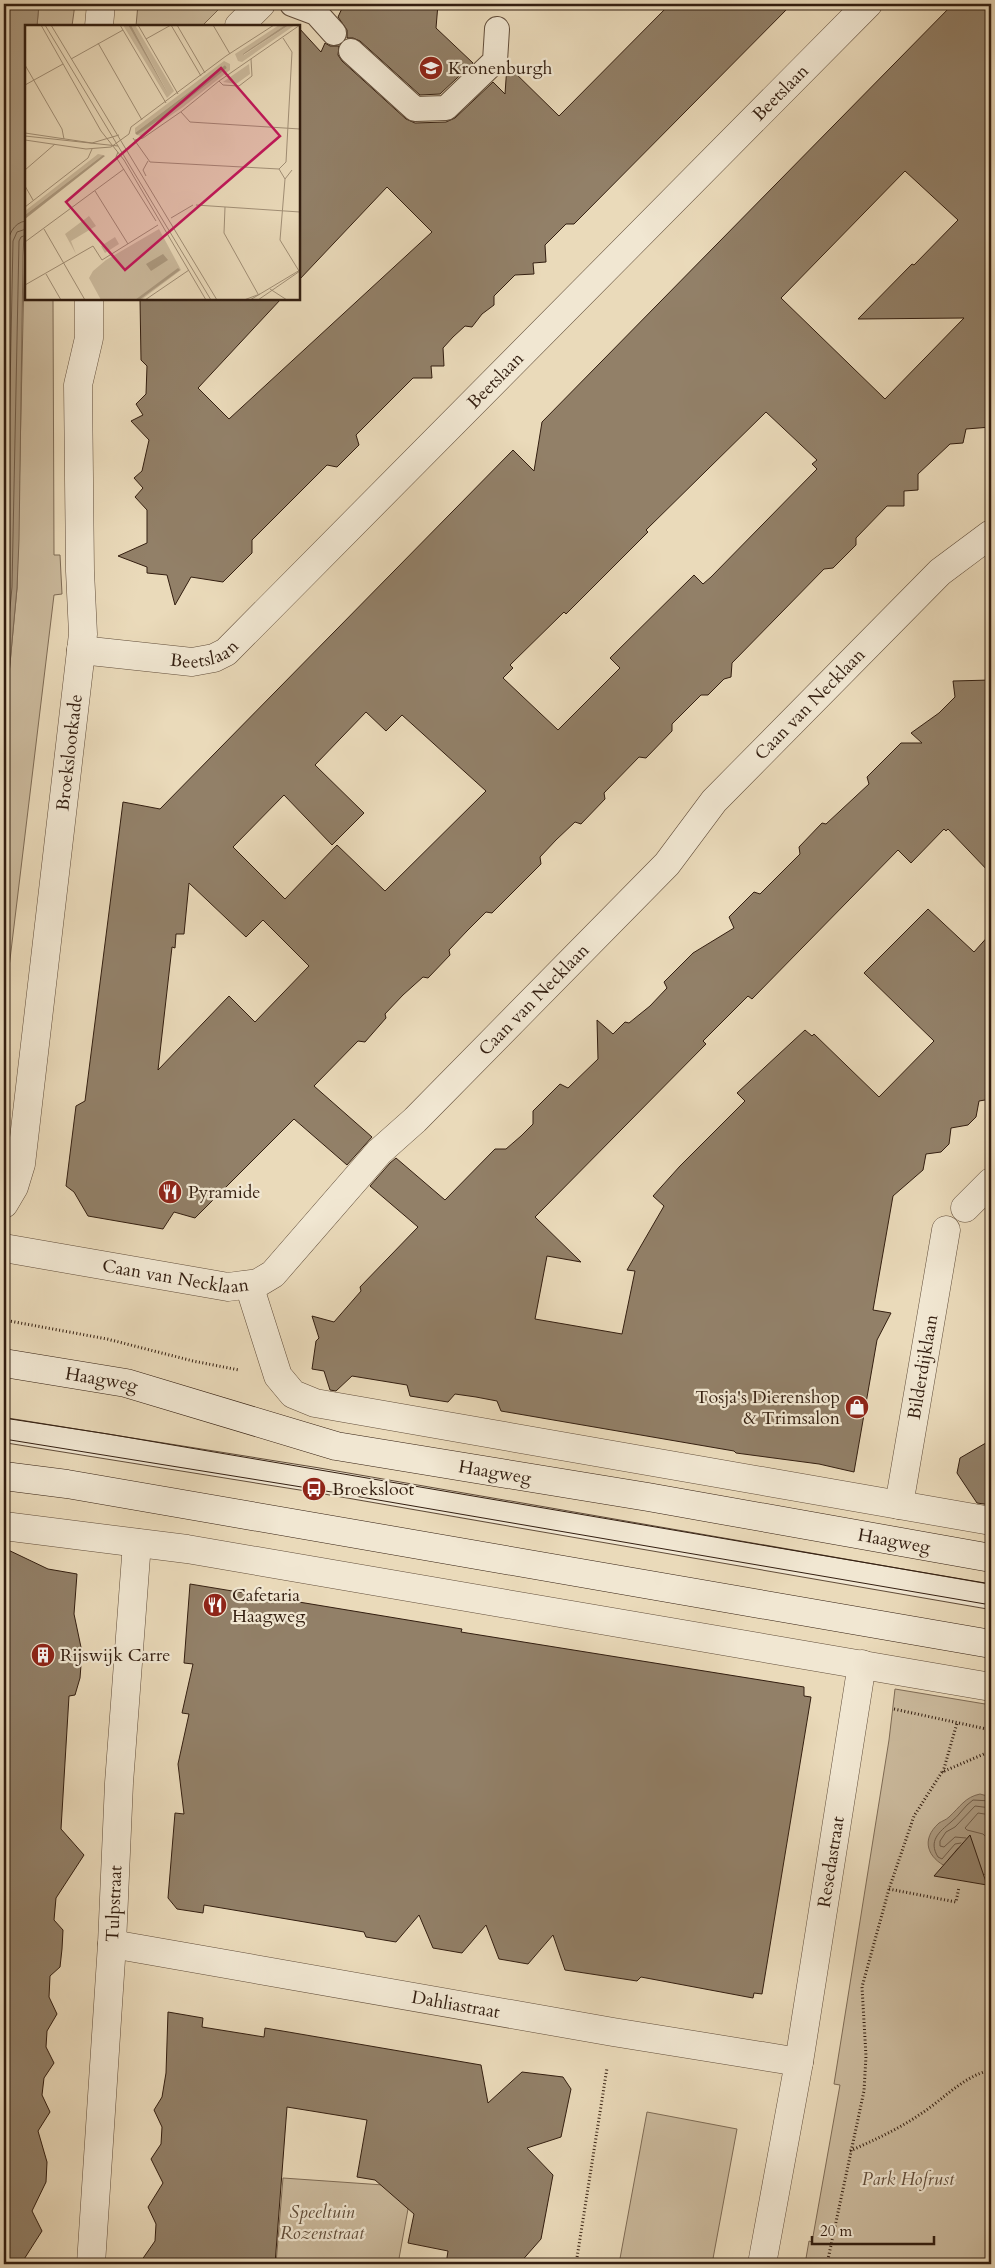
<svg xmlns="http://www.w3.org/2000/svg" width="995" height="2268" viewBox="0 0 995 2268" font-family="Cardo,serif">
	<rect width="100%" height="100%" fill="#eadaba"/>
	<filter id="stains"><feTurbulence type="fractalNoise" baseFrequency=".004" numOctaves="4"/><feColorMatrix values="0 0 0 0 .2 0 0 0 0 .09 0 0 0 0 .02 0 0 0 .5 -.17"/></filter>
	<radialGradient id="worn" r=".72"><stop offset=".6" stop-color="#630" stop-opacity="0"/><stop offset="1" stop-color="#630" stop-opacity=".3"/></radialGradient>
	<g fill="#cbba9d" stroke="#7f6c56">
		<path d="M39,4H75L72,26H37Z"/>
		<path d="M138,4H224L202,26H136Z"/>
		<path d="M26,186V299H53L54,555H60L62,594L54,595L4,1009V728L17,588Z"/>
		<path d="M895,1689L991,1705V2264H805L809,2241L812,2242L840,2085L834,2084L889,1740Z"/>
		<path d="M647,2112L737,2129L712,2264H619Z"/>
		<path d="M283,2178L412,2187L398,2264H276Z"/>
	</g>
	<g fill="#ac9a80" stroke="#7c6853">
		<path d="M5,4H39L37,26H26V186L23,256L19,540L17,588L4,728Z"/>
		<path d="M980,1794L991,1797V1874L979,1875L975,1851L958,1848L948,1860L947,1867C928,1858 920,1840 939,1823C942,1821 946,1820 949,1817C960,1807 965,1797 980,1794Z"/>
	</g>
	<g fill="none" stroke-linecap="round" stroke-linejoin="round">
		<g stroke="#705c48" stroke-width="1">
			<path d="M4,299C4,277 0,223 26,221"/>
			<path d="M4,610L7,540L13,241L17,232L26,229"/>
			<path d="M4,671L12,587L19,241L21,237L26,235"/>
			<path d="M991,1815L978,1813L965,1828L967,1830L983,1834L991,1842"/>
			<path d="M966,1838L955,1837L944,1847L940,1846V1841L946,1832L955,1827L975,1806L991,1808"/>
			<path d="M961,1843L955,1844L942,1859L938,1857C928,1841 939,1832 951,1822C959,1816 964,1806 973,1800L991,1801"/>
		</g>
	</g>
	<g fill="#928068" stroke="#331e10" fill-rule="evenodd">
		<path d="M344,4H438L436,28L473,63L440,94L420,95L360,41L353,38H347V30L338,17Z"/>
		<path d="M670,4H792L579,219L574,224H566L545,245L546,262L533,263L534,274L515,275L494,296V305L482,314L472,327L465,326L453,337L443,348L444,366H431L432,378H413L356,435L359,445L337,467L327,465L252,540V553L223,582L191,577L175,605L167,575L147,573V567L118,556L147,543V510L135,497L143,488L134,478L142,471L149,440L131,421L143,415L136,404L146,394L147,366L141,360L140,299H281L198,388L229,419L432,232L387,187L299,280V28L321,52L325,43L330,46H339L338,55L342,61L406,119L415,123L446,122L455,118L493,82L505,94L507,65L559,116Z"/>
		<path d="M953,4H991V427L966,429L963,443L950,444L933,460L918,474V490L904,491V506H887L856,538V545L833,568L824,569L732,663L731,677L724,679L708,695H701L672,724V731L646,758L639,757L604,793L605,799L581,824L575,822L556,840L540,857L541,864L492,913L486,912L467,931L449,950L450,955L428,978L423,977L403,995L385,1014L386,1018L365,1042L358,1041L314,1086L372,1137L347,1165L294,1119L195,1218L174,1212L163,1229L88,1216L74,1192L66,1186L76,1106L85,1101L123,802L160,809L513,450L534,471L542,422ZM905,171L958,220L914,265L912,264L858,319L964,318L885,399L781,298ZM766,412L817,460L812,464L817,469L711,577L703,584L694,575L610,658L620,668L558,730L503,678L513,668L510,665L564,612L566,614L648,532L646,530ZM366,712L386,731L402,715L486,791L385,891L337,845L285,899L233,847L284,795L332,845L364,813L315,765ZM189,883L246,937L263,920L309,966L255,1022L229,996L158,1070L172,947L175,948L176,934H184Z"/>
		<path d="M991,680V874L948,829L946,831L944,829L911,863L898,850L752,999L748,996L703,1041L706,1044L535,1217L581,1262L547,1256L535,1319L622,1334L635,1271L627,1270L664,1206L653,1196L680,1166L745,1101L737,1093L805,1030L812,1036L814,1034L879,1097L934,1041L864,973L928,909L974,952L991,933V1099L979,1101L976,1117L968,1125L951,1128L949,1144L941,1152L926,1154L923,1170L893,1196L873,1310L891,1313L877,1340L854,1472L819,1464L736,1453L734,1451L501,1411L497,1401L476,1397L455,1394L448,1402L410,1396L407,1385L352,1376L336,1391L330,1390L324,1371L312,1369L316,1341L319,1338L312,1316L334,1322L361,1291L360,1287L418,1227L370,1186L390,1163L396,1158L445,1200L495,1149H506L521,1136L533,1124V1111L560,1084L568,1088L598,1059L597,1020L613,1034L625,1022L629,1023L650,1006L667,988L664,982L693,953L734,928L729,917L754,892L760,894L800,854L799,847L822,823L826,824L869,784L867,777L901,743H922L911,733L939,713L955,697L953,681Z"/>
		<path d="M991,1440V1505L977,1503L957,1473L960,1458Z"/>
		<path d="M4,1548L48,1569L77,1574L74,1614L82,1652L80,1678L75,1695L69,1696L61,1829L84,1855L56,1898L54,1920L63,1930L62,1949L60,1967L50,1976L49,1997L57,2014L47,2031L46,2047L54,2063L44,2078L42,2095L50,2112L38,2131L47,2162L46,2182L32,2211L42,2231L21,2264H4Z"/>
		<path d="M190,1584L462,1629L461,1632L804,1687V1696L811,1697L762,1994L754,1993L753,1998L641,1977L637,1981L565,1970L553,1935L528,1964L505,1960L499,1959L486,1925L462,1953L433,1948L419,1915L396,1942L366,1937L364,1932L204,1905L203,1913L177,1909L168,1898L175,1813L184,1814L178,1764L189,1714L182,1713L193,1664L184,1663Z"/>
		<path d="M970,1835L987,1885L934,1876Z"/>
		<path d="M168,2012L203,2018L202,2027L264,2037L265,2028L481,2065L488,2103L522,2072L563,2077L571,2089L561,2137L527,2148L553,2175L541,2239L519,2264H446L448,2251L408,2243L414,2214L375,2180L357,2177L367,2120L287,2107L275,2264H139L155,2241L156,2224L148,2207L163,2183L151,2159L161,2144L162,2127L154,2110L162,2097L166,2073Z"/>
	</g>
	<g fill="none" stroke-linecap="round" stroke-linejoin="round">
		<g stroke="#614d3a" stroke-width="26">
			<g id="lane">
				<path d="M292,4L316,13L334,33"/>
				<path d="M351,51L415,109L446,108L495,61L497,29"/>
				<path d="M4,1430L316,1480L991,1597"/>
			</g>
		</g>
		<g stroke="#614d3a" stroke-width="29">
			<g id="street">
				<path d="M99,26L101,4"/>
				<path d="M239,26L261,4"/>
				<path id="s1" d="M81,650L192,662L214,658L226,652L868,4"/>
				<path id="s2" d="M4,1204L14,1187L21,1164L83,634L80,571L78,385L89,338V299"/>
				<path d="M965,1208L991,1182"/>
				<path id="s3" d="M4,1248L228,1287L258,1283L273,1274L379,1152L415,1120L667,864L714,801L940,572L991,534"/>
				<path d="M249,1285L278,1376L293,1394L315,1403L991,1521"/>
				<path id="s4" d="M899,1505L946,1230"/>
				<path d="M4,1526L187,1549L991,1687"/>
				<path id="s5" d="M112,1944L613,2032L799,2062"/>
				<path id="s6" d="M91,2264L112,1944L119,1783L137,1543"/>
				<path id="s7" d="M762,2264L799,2062L862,1664"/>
			</g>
		</g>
		<g stroke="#331e10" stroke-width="29">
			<g id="secondary">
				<path id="s8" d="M4,1363L126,1383L336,1446L648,1497L991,1558"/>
				<path d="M4,1476L67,1484L991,1644"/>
			</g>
		</g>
		<g stroke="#331e10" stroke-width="3" stroke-dasharray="1 2.5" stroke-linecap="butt">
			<path d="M4,1320L107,1339L193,1361L239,1370"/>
			<path d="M894,1709L991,1730"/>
			<path d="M943,1772L957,1723"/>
			<path d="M889,1889L956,1902L959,1887"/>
			<path d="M850,2151C874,2140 897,2130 919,2115C943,2100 963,2076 991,2070"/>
			<path d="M576,2264L607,2068"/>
			<path d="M827,2264L864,2091L866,2056L862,1987L889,1889L914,1816L942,1772L991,1751"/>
		</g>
		<use href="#lane" stroke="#f1e7d2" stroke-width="24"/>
		<use href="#street" stroke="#f1e7d2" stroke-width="28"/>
		<use href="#secondary" stroke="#f1e7d2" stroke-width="28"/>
		<g stroke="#331e10" stroke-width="1">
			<path d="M4,1418L108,1434L991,1584"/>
			<path d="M4,1439L314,1489L991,1605"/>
		</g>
	</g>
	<defs>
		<g id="school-disc" transform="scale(1.25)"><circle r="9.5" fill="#8f2418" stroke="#f1e7d2"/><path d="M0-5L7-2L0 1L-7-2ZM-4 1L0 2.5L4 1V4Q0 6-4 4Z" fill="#fff"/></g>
		<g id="restaurant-disc" transform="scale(1.25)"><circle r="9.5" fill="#8f2418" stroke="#f1e7d2"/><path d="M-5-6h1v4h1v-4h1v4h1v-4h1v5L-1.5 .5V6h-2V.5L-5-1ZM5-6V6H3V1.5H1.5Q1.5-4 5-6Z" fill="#fff"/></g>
		<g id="shop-disc" transform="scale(1.25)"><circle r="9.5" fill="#8f2418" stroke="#f1e7d2"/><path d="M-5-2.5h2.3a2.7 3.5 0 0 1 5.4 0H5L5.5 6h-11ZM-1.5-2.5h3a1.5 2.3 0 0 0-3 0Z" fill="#fff"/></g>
		<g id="bus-disc" transform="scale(1.25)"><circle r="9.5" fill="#8f2418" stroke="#f1e7d2"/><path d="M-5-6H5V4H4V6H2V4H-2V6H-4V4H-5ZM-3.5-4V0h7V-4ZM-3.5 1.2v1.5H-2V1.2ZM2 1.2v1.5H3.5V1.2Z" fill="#fff"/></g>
		<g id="building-disc" transform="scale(1.25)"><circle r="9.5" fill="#8f2418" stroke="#f1e7d2"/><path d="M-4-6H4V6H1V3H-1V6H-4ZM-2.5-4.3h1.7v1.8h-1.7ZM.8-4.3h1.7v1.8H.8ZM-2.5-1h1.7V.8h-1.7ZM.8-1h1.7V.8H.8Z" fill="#fff"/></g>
	</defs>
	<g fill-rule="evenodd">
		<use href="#school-disc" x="431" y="68"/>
		<use href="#restaurant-disc" x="170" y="1192"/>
		<use href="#shop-disc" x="857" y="1407"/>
		<use href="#bus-disc" x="314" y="1489"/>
		<use href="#restaurant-disc" x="215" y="1605"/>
		<use href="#building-disc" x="43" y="1655"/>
	</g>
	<g text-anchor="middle" stroke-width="4.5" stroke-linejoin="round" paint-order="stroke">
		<g font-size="18" fill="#331e10" stroke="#f1e7d2" text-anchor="start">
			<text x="448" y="74">Kronenburgh</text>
			<text x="188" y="1198">Pyramide</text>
			<text x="840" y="1403" text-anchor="end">Tosja's Dierenshop<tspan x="840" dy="21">&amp; Trimsalon</tspan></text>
			<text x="332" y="1495">Broeksloot</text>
			<text x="232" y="1601">Cafetaria<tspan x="232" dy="21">Haagweg</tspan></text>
			<text x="60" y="1661">Rijswijk Carre</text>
		</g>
		<g font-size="18" fill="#331e10" stroke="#f1e7d2">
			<text dy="6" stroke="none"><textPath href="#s1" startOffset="935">Beetslaan</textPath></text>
			<text dy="6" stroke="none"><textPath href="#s1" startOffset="530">Beetslaan</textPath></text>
			<text dy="6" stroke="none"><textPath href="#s1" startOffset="125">Beetslaan</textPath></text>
			<text dy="6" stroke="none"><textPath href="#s3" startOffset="1059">Caan van Necklaan</textPath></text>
			<text dy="6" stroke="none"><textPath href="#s2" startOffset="458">Broekslootkade</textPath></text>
			<text dy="6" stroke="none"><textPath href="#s3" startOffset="654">Caan van Necklaan</textPath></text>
			<text dy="6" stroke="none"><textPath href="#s3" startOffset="174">Caan van Necklaan</textPath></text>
			<text dy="6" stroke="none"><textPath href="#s4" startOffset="140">Bilderdijklaan</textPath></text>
			<text dy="6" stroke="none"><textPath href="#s8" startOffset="99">Haagweg</textPath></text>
			<text dy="6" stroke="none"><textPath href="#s8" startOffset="504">Haagweg</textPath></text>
			<text dy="6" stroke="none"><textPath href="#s8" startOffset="909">Haagweg</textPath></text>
			<text dy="6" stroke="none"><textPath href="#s7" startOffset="408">Resedastraat</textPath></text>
			<text dy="6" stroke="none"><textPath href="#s6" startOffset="361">Tulpstraat</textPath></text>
			<text dy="6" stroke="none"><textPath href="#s5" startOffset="349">Dahliastraat</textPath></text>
		</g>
		<g font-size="18" font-style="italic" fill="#614d3a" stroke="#f1e7d2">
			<text x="908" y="2185">Park Hofrust</text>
			<text x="322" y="2218">Speeltuin<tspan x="322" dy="21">Rozenstraat</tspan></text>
		</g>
	</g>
	<g transform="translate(25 25)">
		<rect width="275" height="275" fill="#eadaba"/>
		<path d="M98,0H103L143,68L106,0H110L149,66L142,73ZM254,0H260L219,28V30L264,0H270L217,37L213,36L210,29ZM199,36L205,39V45L158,82L116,111L112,110L202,43L200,40L110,108V103ZM224,39L225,49L211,59L198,57ZM73,129L78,130L0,190V186ZM64,191L71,201L46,216L51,229L40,209ZM134,204L156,245L116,275H76L64,253L68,246L81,235ZM90,212L94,219L80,228L76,221Z" fill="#cbba9d"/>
		<path d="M103,0H106L143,69ZM260,0H264L218,30L219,28ZM200,40L202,43L157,79L112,110L110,108ZM78,130L80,131L0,194V190ZM138,229L143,235L126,246L121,239ZM153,243L155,245L114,275H110Z" fill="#ac9a80"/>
		<path fill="none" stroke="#a18f76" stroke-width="1" d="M16,0L76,106L99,135L181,275M20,0L186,275M26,0L192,275M95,0L141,78M113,0L153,69M146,0L176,51M152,0L180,48M188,0L205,29M121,14L146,0M73,18L117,95M46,34L98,5M0,40L37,104L39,114M194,56L198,60L214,61L227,51L226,34M0,60L38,39M156,87L165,97L275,104M0,108L67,118L94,110M0,111L93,121M108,113L125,137L254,144L260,154M0,115L61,124L86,122L104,109L106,102L201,31L249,0M110,115L118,113L157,86L194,56L275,0M93,127L91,132L131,196M254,144L261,137L267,27L258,13M0,145L30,119M267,145L260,154L255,215L274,246M121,151L118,145L123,136M0,161L8,175M70,166L103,219M171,180L275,187M0,182L63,133L67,124M200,182L199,208L233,269M146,193L168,180M19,204L60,275M0,217L99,144M21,249L36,275M0,260L68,221L77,235L133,200M245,264L262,275M120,275L164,245M219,275L235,269M225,275L275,245M233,275L275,246"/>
		<path fill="#c2185b" fill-opacity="0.15" stroke="#c2185b" stroke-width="2.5" d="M196,43L255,111L100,245L41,177Z"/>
		<rect width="275" height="275" fill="none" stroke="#331e10" stroke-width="2.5"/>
	</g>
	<rect width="995" height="2268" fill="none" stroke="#eadaba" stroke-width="20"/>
	<rect x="5" y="5" width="985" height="2258" fill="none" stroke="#331e10" stroke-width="2.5"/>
	<rect x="10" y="10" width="975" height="2248" fill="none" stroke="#331e10"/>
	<path d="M812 2236v8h122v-8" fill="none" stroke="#331e10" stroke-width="2.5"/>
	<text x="820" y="2236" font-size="15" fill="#331e10" stroke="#f1e7d2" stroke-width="4" paint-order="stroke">20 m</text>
	<rect width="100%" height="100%" filter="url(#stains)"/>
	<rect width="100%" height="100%" fill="url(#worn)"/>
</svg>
